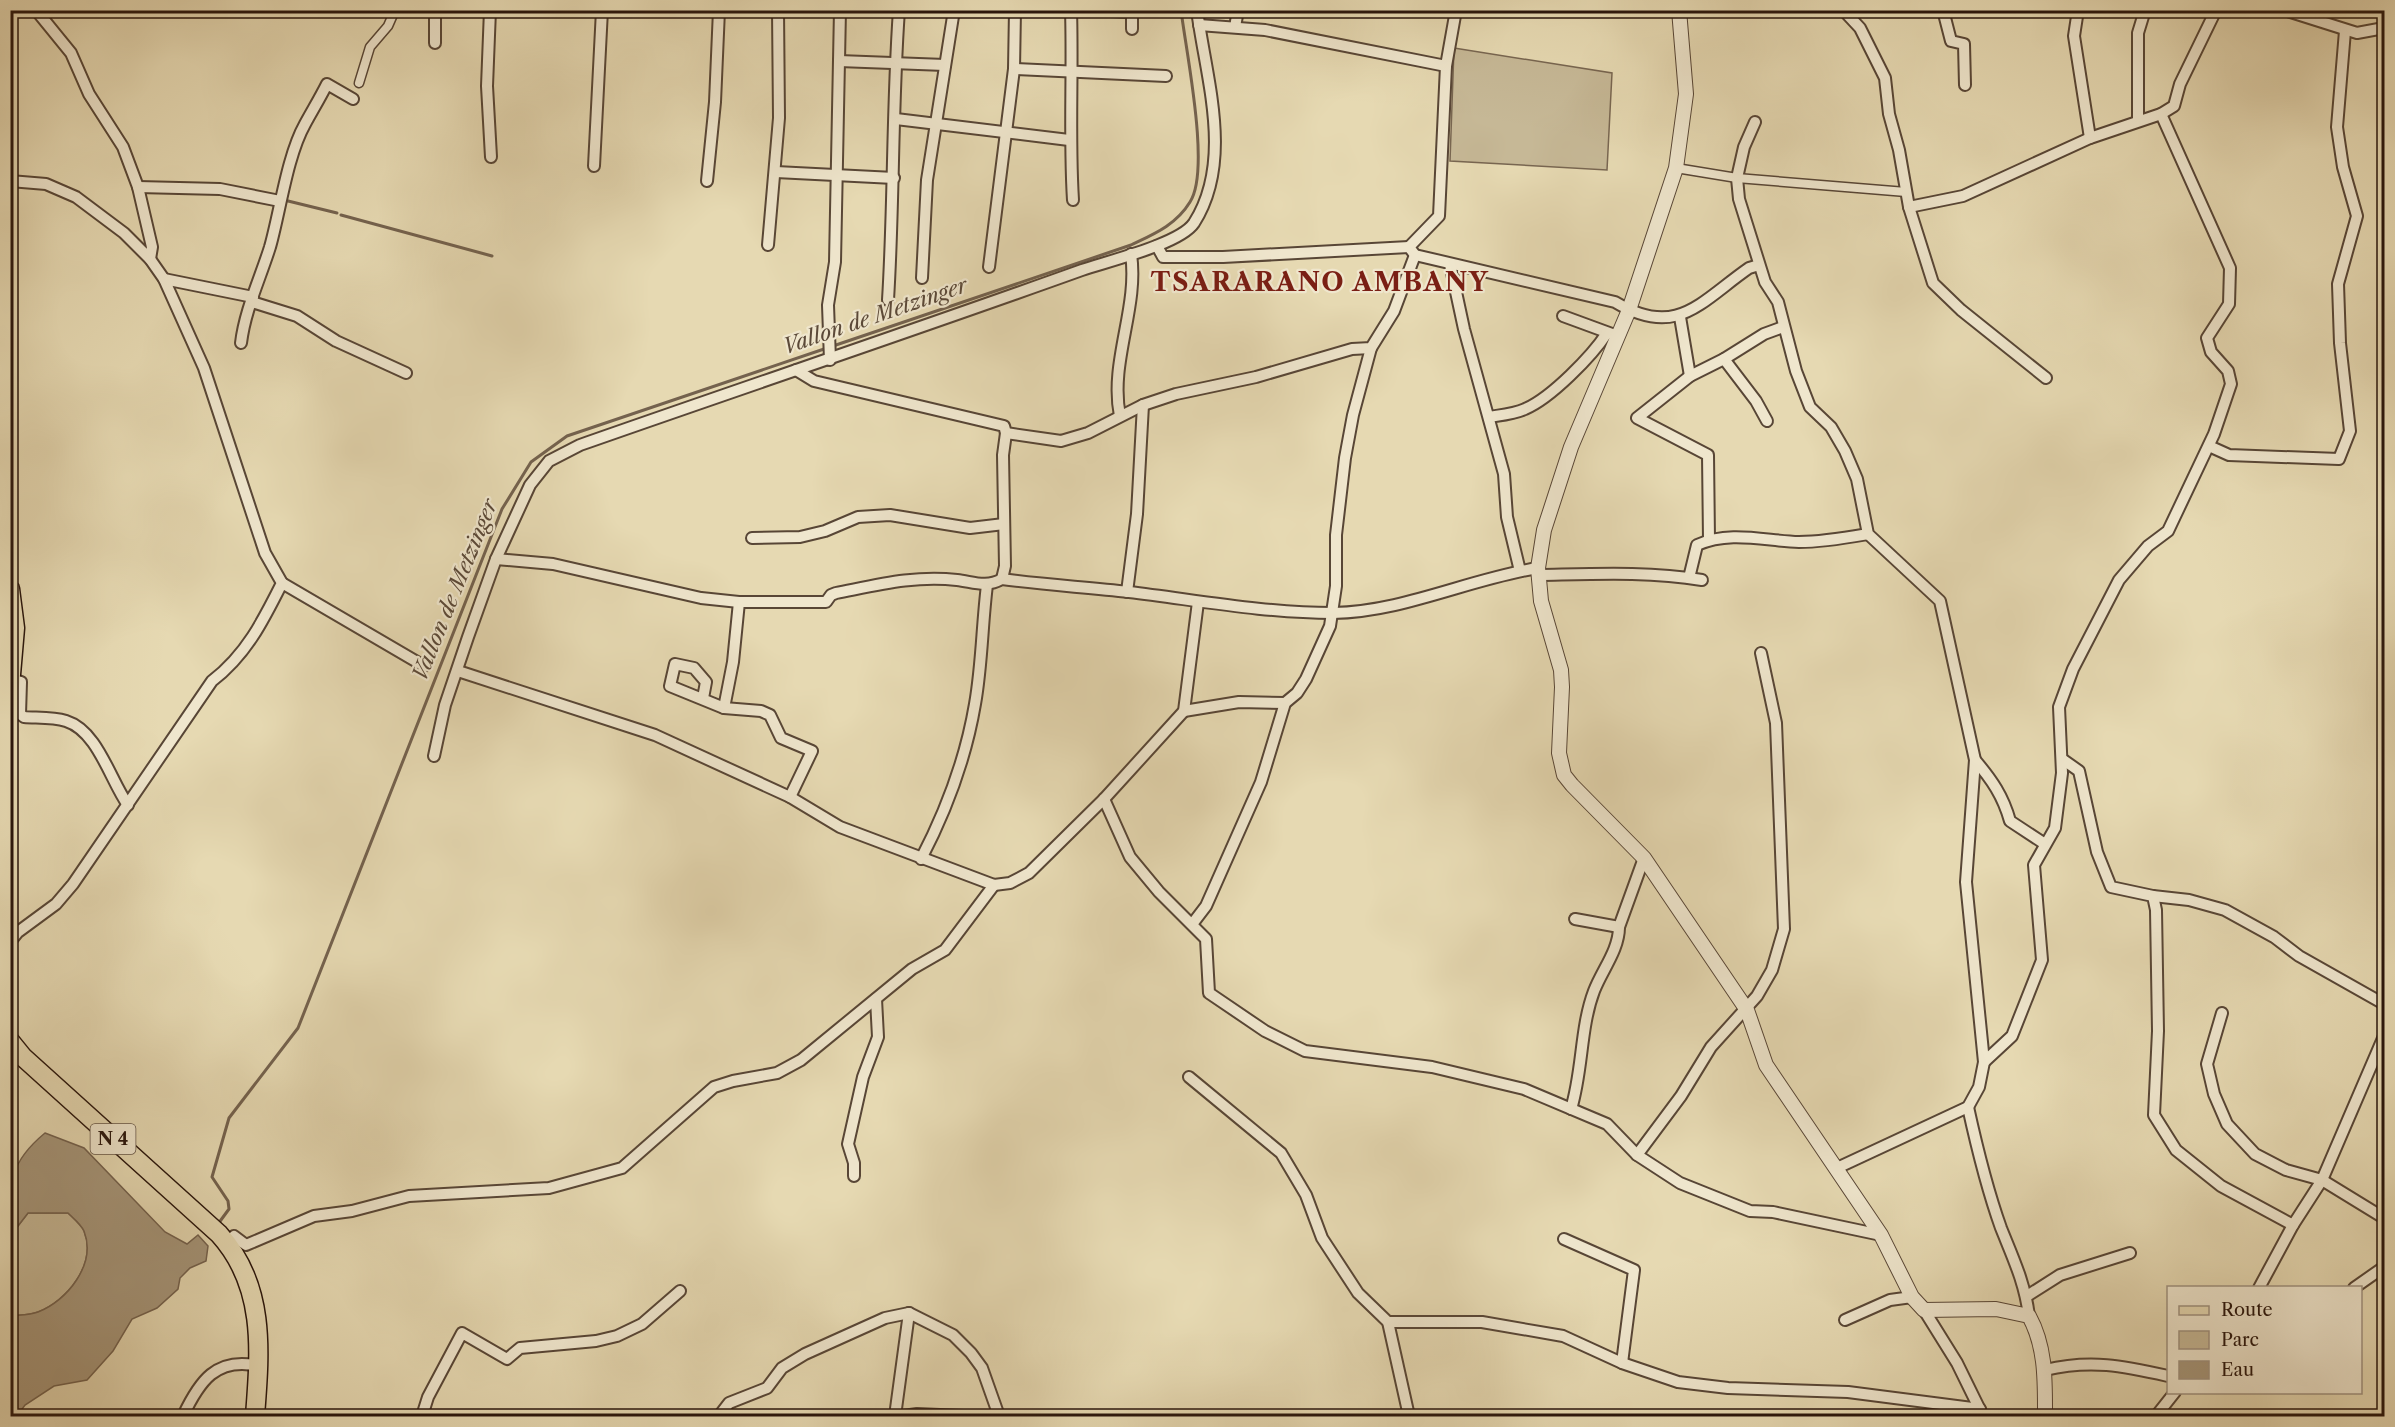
<svg xmlns="http://www.w3.org/2000/svg" width="2395" height="1427" viewBox="0 0 2395 1427" font-family="'Libre Caslon Text',serif">
	<rect width="100%" height="100%" fill="#e6d9b2"/>
	<filter id="stains"><feTurbulence type="fractalNoise" baseFrequency=".00333" numOctaves="4"/><feColorMatrix values="0 0 0 0 .2 0 0 0 0 .09 0 0 0 0 .02 0 0 0 .5 -.17"/></filter>
	<radialGradient id="worn" r=".72"><stop offset=".6" stop-color="#630" stop-opacity="0"/><stop offset="1" stop-color="#630" stop-opacity=".3"/></radialGradient>
	<g fill="#c6b896" stroke="#786651" stroke-width="1.5">
		<path d="M1454,48L1612,73L1607,170L1450,161Z"/>
		<path d="M28,1213H68C73,1218 81,1225 84,1231C97,1264 67,1301 38,1312C30,1315 19,1315 11,1316V1235Z"/>
	</g>
	<path fill="#a6967a" stroke="#74624e" stroke-width="1.5" d="M45,1133L84,1148L165,1232L187,1244L198,1235L208,1246L206,1261L190,1268L180,1278L178,1289L157,1308L132,1319L113,1351L87,1380L54,1386L25,1405L17,1416H11V1316C19,1315 30,1315 38,1312C67,1301 97,1264 84,1231C81,1224 73,1218 68,1213H28L11,1235C10,1188 5,1166 45,1133Z"/>
	<g fill="none" stroke-linecap="round" stroke-linejoin="round">
		<g stroke="#74624e" stroke-width="3">
			<path d="M284,200L337,213"/>
			<path d="M341,215L492,256"/>
			<path d="M833,346L1131,245C1154,234 1176,225 1190,202C1211,170 1186,52 1181,10"/>
			<path d="M218,1224L229,1209L228,1201L212,1177L229,1118L298,1028L502,509L531,462L567,436L827,348"/>
		</g>
		<g stroke="#584636" stroke-width="11">
			<g id="pedestrian">
				<path d="M359,83L370,47L388,26L395,10"/>
				<path d="M1676,168L1737,178L1906,192"/>
			</g>
		</g>
		<g stroke="#584636" stroke-width="14">
			<g id="minor">
				<path d="M36,10L71,53L89,94L123,147L138,187L152,247L150,259"/>
				<path d="M435,10V43"/>
				<path d="M490,10L487,86L491,157"/>
				<path d="M1071,10C1073,74 1069,137 1073,200"/>
				<path d="M1089,10L1132,12V29"/>
				<path d="M1456,10L1446,66L1439,216L1409,247L1415,255L1615,302C1677,339 1700,302 1749,268L1759,265"/>
				<path d="M1847,10L1846,13L1860,28L1885,78L1889,114L1899,150L1909,207L1933,283L1961,310L2046,378"/>
				<path d="M1943,10L1951,41L1964,44L1965,85"/>
				<path d="M2078,10L2074,36L2090,138"/>
				<path d="M2284,10L2357,33L2384,28"/>
				<path d="M1199,25L1265,30L1446,66"/>
				<path d="M1235,27L1238,10"/>
				<path d="M839,61L945,65"/>
				<path d="M1014,69L1166,76"/>
				<path d="M896,119L1069,140"/>
				<path d="M2138,120V33L2145,10"/>
				<path d="M1755,122L1744,147L1737,178L1739,199L1765,282L1778,302L1796,371L1810,407L1831,427L1845,451L1857,479L1868,534L1940,601L1975,760L1966,882L1984,1062L1979,1087L1968,1107L1837,1168"/>
				<path d="M594,166L602,10"/>
				<path d="M776,172L894,178"/>
				<path d="M10,181L46,184L76,197L124,233L150,259L164,279L204,368L265,553L282,583C263,621 246,655 212,681L73,884L56,904L18,932L10,942"/>
				<path d="M707,181L715,102L719,10"/>
				<path d="M138,187L220,189L280,201"/>
				<path d="M1909,207L1963,196L2090,138L2161,114L2174,106L2180,84L2216,10"/>
				<path d="M768,245L779,118L778,10"/>
				<path d="M1157,246L1163,257H1223L1409,247"/>
				<path d="M1450,264L1464,329L1504,474L1507,517L1520,571"/>
				<path d="M989,267L1014,69L1015,10"/>
				<path d="M922,278L927,180L954,10"/>
				<path d="M164,279L253,297"/>
				<path d="M888,300C894,204 892,107 899,10"/>
				<path d="M252,302L297,316L336,341L406,373"/>
				<path d="M1563,316L1612,334"/>
				<path d="M1680,317L1690,376"/>
				<path d="M241,343C245,310 260,279 270,247C280,212 287,156 305,124C312,111 320,98 327,84L353,99"/>
				<path d="M1724,359L1756,401L1767,421"/>
				<path d="M830,360L828,305L835,262L840,10"/>
				<path d="M796,370L814,381L1004,426L1006,433L1061,441L1088,433L1143,405L1176,394L1256,377L1352,349L1371,348L1394,311L1415,255"/>
				<path d="M1120,416C1109,362 1139,308 1131,254"/>
				<path d="M1489,417C1501,415 1514,414 1525,409C1551,398 1592,356 1607,333"/>
				<path d="M2209,446L2229,455L2339,459L2350,431L2340,343L2338,284L2357,216L2343,167L2337,127L2345,31"/>
				<path d="M752,538L800,537L825,531L858,517L890,515L970,528L1004,524"/>
				<path d="M1709,539L1708,455L1637,418L1690,376L1724,359L1764,334L1783,327"/>
				<path d="M496,559L553,564L701,598L739,602H826L831,595L836,593C877,585 915,575 957,580C974,582 986,588 1002,579C1044,585 1087,587 1129,592C1196,600 1265,613 1333,613C1403,612 1469,579 1538,568"/>
				<path d="M1538,575C1593,574 1648,571 1702,580"/>
				<path d="M1689,578L1697,545C1730,530 1765,541 1799,542C1823,542 1845,538 1868,534"/>
				<path d="M1002,579L1005,566L1003,455L1006,433"/>
				<path d="M282,583L424,666"/>
				<path d="M1127,592L1137,514L1143,405"/>
				<path d="M458,671L655,735L790,797L840,827L994,885L1010,883L1029,873L1104,799L1184,711L1198,602"/>
				<path d="M11,679L21,682L20,714L24,717C37,718 53,717 66,721C98,731 110,780 128,805"/>
				<path d="M703,698L706,682L694,668L675,664L670,686L724,708L761,711L770,715L781,738L812,751L790,797"/>
				<path d="M724,708L733,662L739,602"/>
				<path d="M1184,711L1239,702L1285,703"/>
				<path d="M434,756L445,705L468,637L496,559L530,485L549,461L580,445C748,386 915,330 1082,270C1108,261 1180,244 1194,223C1234,160 1206,79 1197,10"/>
				<path d="M2062,759L2079,771L2097,852L2111,887L2153,896L2156,910L2158,1031L2154,1115L2176,1150L2221,1186L2293,1225"/>
				<path d="M1975,760C1992,780 2003,796 2010,821L2045,844"/>
				<path d="M1104,799L1130,857L1159,892L1206,939L1209,993L1265,1031L1305,1051L1432,1067L1524,1089L1607,1124L1637,1155L1680,1183L1750,1211L1773,1212L1881,1235"/>
				<path d="M921,859C946,811 966,757 975,704C982,665 982,625 987,585"/>
				<path d="M2153,896L2189,900L2225,910L2274,937L2299,956L2384,1004"/>
				<path d="M1575,919L1619,927"/>
				<path d="M1193,923L1206,906L1261,782L1285,703L1297,693L1306,679L1330,626L1336,586V535L1345,458L1353,415L1371,348"/>
				<path d="M2222,1013L2207,1064L2214,1094L2227,1124L2255,1154L2286,1170L2322,1180L2384,1218"/>
				<path d="M1984,1062L2012,1036L2042,960L2034,865L2055,828L2062,773L2059,707L2073,669L2119,580L2148,546L2168,531L2214,434L2231,384L2228,371L2211,352L2207,338L2229,304L2230,268L2161,114"/>
				<path d="M1189,1077L1281,1153L1306,1195L1322,1238L1358,1293L1388,1322L1409,1416"/>
				<path d="M1968,1107C1977,1148 1987,1189 2001,1228C2013,1258 2025,1283 2029,1316"/>
				<path d="M1571,1109C1583,1070 1580,1028 1594,991C1602,970 1619,950 1619,927L1644,858"/>
				<path d="M1637,1155L1681,1096L1711,1047L1757,996L1772,970L1784,929L1776,723L1761,653"/>
				<path d="M854,1176V1163L848,1144L863,1077L878,1037L876,999"/>
				<path d="M1564,1239L1634,1270L1622,1363"/>
				<path d="M227,1243L234,1236L246,1245L314,1216L352,1211L409,1196L549,1188L622,1168L714,1087L733,1081L777,1073L801,1060L912,969L945,950L994,885"/>
				<path d="M2259,1288L2293,1225L2322,1180L2384,1036"/>
				<path d="M2354,1288L2384,1267"/>
				<path d="M2027,1296L2060,1275L2130,1253"/>
				<path d="M1924,1310L1957,1363L1983,1416"/>
				<path d="M1845,1320L1890,1300L1912,1297"/>
				<path d="M1388,1322H1482L1563,1336L1622,1363L1678,1382L1728,1388L1848,1392L1980,1409"/>
				<path d="M2045,1370C2091,1359 2123,1366 2168,1376"/>
				<path d="M183,1416C199,1382 216,1356 259,1366"/>
				<path d="M422,1416L428,1397L462,1333L507,1359L520,1348L596,1341L617,1336L642,1324L680,1291"/>
				<path d="M719,1416L729,1403L767,1388L782,1368L805,1354L885,1318L909,1313L953,1335L971,1353L982,1368L999,1416"/>
				<path d="M895,1416L909,1313"/>
				<path d="M903,1416L917,1414L963,1416"/>
				<path d="M2156,1416L2175,1392"/>
			</g>
		</g>
		<g stroke="#584636" stroke-width="16">
			<path id="tertiary" d="M1679,10L1686,94L1676,168L1629,310L1571,447L1544,530L1538,568L1541,601L1561,670L1562,687L1559,753L1564,775L1572,785L1644,858L1747,1010L1766,1065L1881,1235L1912,1297L1924,1310L1996,1309L2029,1316C2046,1347 2045,1381 2045,1416"/>
		</g>
		<g stroke="#29150c" stroke-width="21">
			<g id="primary">
				<path d="M10,589L15,628L10,686"/>
				<path d="M10,1041L23,1057L219,1234C266,1286 260,1351 255,1416"/>
			</g>
		</g>
		<use href="#pedestrian" stroke="#efe6cd" stroke-width="8"/>
		<use href="#minor" stroke="#efe6cd" stroke-width="10"/>
		<use href="#tertiary" stroke="#efe6cd" stroke-width="14"/>
		<use href="#primary" stroke="#e6d9b2" stroke-width="18"/>
	</g>
	<g text-anchor="middle" stroke-width="4.5" stroke-linejoin="round" paint-order="stroke">
		<rect fill="#efe6cd" stroke="#645446" stroke-width="1.5" x="90.5" y="1124" width="45" height="30" rx="4.5"/>
		<g font-size="18" font-weight="bold" fill="#29150c">
			<text x="113" y="1145">N 4</text>
		</g>
		<g font-size="21" font-style="italic" fill="#5b4938" stroke="#efe6cd">
			<text transform="translate(875 316) rotate(-19)" y="7">Vallon de Metzinger</text>
			<text transform="translate(455 590) rotate(-68)" y="7">Vallon de Metzinger</text>
		</g>
		<g font-size="26" font-weight="bold" letter-spacing="1.5" fill="#7a1f14" stroke="#efe6cd">
			<text x="1320" y="291">TSARARANO AMBANY</text>
		</g>
	</g>
	<rect width="2395" height="1427" fill="none" stroke="#e6d9b2" stroke-width="36"/>
	<rect x="12" y="12" width="2371" height="1403" fill="none" stroke="#29150c" stroke-width="3"/>
	<rect x="18" y="18" width="2359" height="1391" fill="none" stroke="#29150c" stroke-width="1.5"/>
	<rect x="2167" y="1286" width="195" height="108" fill="#efe6cd" stroke="#a09280" stroke-width="1.5"/>
	<rect x="2179" y="1306" width="30" height="9" fill="#e6d9b2" stroke="#a09280" stroke-width="1.5"/>
	<text x="2221" y="1316" font-size="18" fill="#29150c">Route</text>
	<rect x="2179" y="1331" width="30" height="18" fill="#c6b896" stroke="#a09280" stroke-width="1.5"/>
	<text x="2221" y="1346" font-size="18" fill="#29150c">Parc</text>
	<rect x="2179" y="1361" width="30" height="18" fill="#a6967a" stroke="#a09280" stroke-width="1.5"/>
	<text x="2221" y="1376" font-size="18" fill="#29150c">Eau</text>
	<rect width="100%" height="100%" filter="url(#stains)"/>
	<rect width="100%" height="100%" fill="url(#worn)"/>
</svg>
